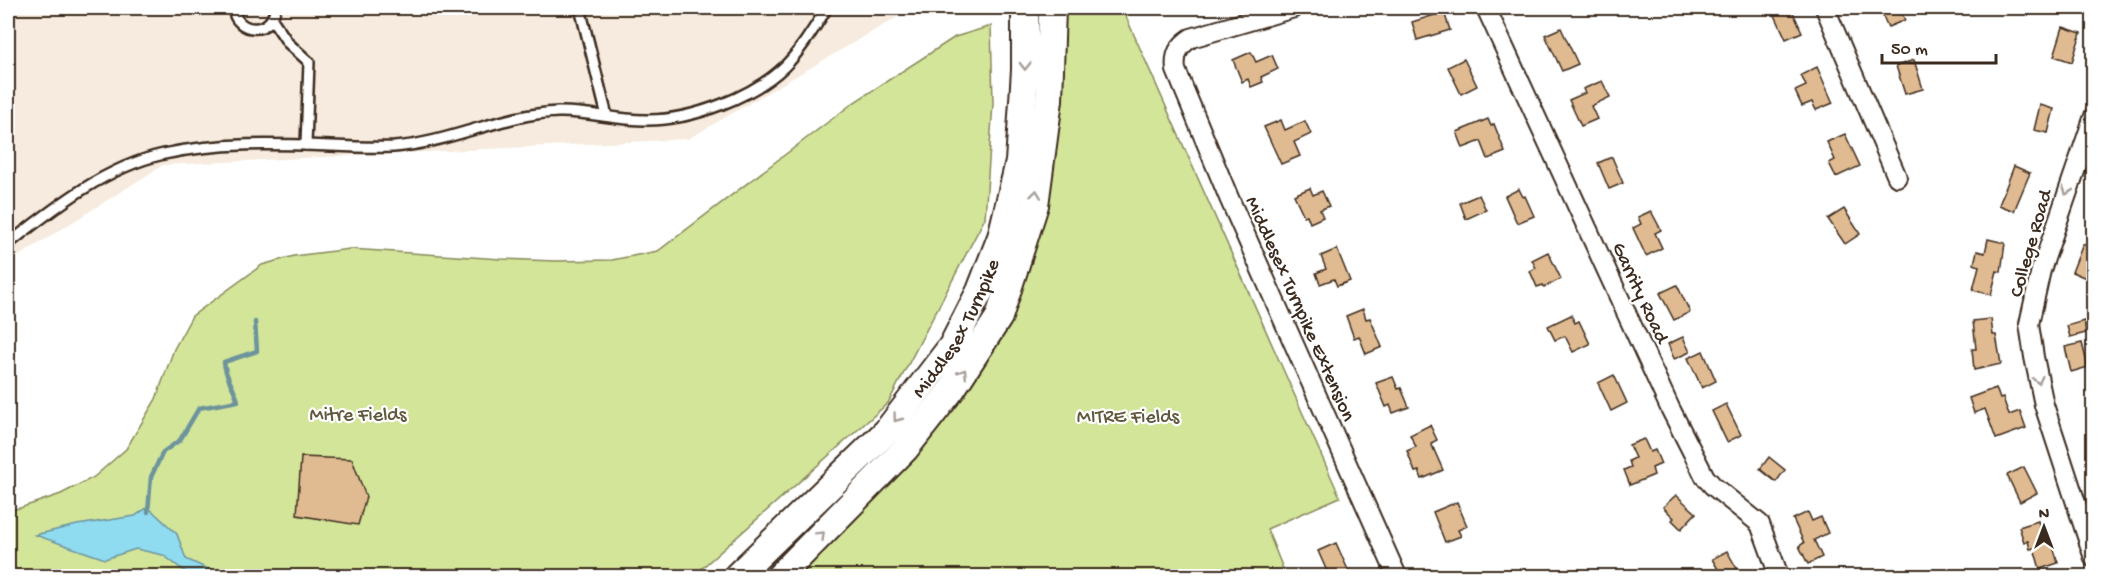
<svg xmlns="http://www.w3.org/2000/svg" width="2101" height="584" viewBox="0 0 2101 584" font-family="'Gochi Hand',sans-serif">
	<rect width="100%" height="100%" fill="#fff"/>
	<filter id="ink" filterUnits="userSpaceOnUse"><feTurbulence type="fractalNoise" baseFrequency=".0167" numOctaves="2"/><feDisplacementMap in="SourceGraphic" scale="12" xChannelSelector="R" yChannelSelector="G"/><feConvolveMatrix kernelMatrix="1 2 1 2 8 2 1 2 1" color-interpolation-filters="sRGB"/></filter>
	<g filter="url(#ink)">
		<path fill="#f6ebde" d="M8,8H913L688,139L163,165L8,263Z"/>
		<g fill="#d3e599" stroke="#87885c" stroke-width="1.5">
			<path d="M1052,8H1122L1340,497L1267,529L1286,576H780L905,449L999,317L1035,205Z"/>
			<path d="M991,26L993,103L985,218L888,403L693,576H8V510L20,508L61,494L94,477L126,449L156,399L174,349L192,316L262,265L294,256L350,249L501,259L555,261L612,260L658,251L853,103L955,37Z"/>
		</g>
		<path fill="#8fdbf0" stroke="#6d949c" stroke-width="1.5" d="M148,507L177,534L186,559L223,576H191L163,555L136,549L105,559L35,535L77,525L135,516Z"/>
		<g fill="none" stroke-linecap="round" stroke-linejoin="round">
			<path stroke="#6d949c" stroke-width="4.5" d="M148,512L151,477L163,452L180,440L199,408L238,401C234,387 225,377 224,362L257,351L255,322"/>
		</g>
		<g fill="#e0bb92" stroke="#3b2a1e" stroke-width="1.5">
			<path d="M1786,8H1791L1802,32L1786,39L1774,13Z"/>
			<path d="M1879,8H1899L1905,20L1888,27Z"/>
			<path d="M1444,12L1450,30L1417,40L1412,22Z"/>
			<path d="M2063,27L2081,33L2072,62L2054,56Z"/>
			<path d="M1561,28L1578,64L1562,71L1545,35Z"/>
			<path d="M1251,52L1256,62L1272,55L1278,69L1261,77L1263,82L1251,87L1248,79L1242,82L1233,60Z"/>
			<path d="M1464,59L1477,86L1461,94L1448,67Z"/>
			<path d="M1914,60L1923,89L1905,94L1896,66Z"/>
			<path d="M1817,67L1833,103L1816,110L1812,102L1802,106L1795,91L1806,86L1801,75Z"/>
			<path d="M1602,81L1610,97L1591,106L1597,119L1581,126L1569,100L1585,93L1583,89Z"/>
			<path d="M2040,105L2054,109L2048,133L2034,130Z"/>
			<path d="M1488,119L1491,126L1494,124L1505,152L1488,159L1481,141L1463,148L1457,132Z"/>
			<path d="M1281,120L1285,130L1305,121L1311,134L1294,142L1300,156L1281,164L1264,127Z"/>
			<path d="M1845,134L1860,166L1836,177L1829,163L1835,160L1827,142Z"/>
			<path d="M1612,157L1623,183L1609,189L1598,163Z"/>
			<path d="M2014,166L2030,173L2014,211L1999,205Z"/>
			<path d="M1310,188L1313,195L1322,191L1329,206L1320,210L1323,217L1310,223L1307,215L1304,216L1294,195Z"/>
			<path d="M1519,189L1523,197L1525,196L1534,216L1517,223L1505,196Z"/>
			<path d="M1479,195L1486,210L1466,219L1460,203Z"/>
			<path d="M1844,209L1860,234L1845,244L1828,219Z"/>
			<path d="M1651,211L1661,230L1655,233L1662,248L1646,256L1633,228L1641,224L1638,217Z"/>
			<path d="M1988,239L2005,243L2001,272L1997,271L1991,295L1973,290L1979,266L1974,264L1977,251L1985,253Z"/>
			<path d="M2083,244L2094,250V261L2086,278L2072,272Z"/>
			<path d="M1337,249L1350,281L1337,286L1334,279L1320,284L1316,273L1326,269L1321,256Z"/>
			<path d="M1548,252L1561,279L1544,287L1543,285L1537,287L1530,271L1536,268L1532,260Z"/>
			<path d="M1677,285L1690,312L1674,320L1660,293Z"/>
			<path d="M1363,309L1366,319L1370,318L1382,347L1366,354L1359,336L1354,338L1346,316Z"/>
			<path d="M1571,315L1575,323L1579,321L1590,344L1573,352L1565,336L1555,340L1548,326Z"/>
			<path d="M1991,319L1993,335H1996L2001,364L1974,370L1972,349H1976L1973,321Z"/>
			<path d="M2084,321L2086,333L2070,337L2067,326Z"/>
			<path d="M1683,337L1690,352L1674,359L1668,344Z"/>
			<path d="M2082,343L2088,367L2071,372L2065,347Z"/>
			<path d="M1703,351L1716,381L1702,388L1688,358Z"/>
			<path d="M1614,375L1627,403L1611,411L1598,383Z"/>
			<path d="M1393,377L1398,389L1401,388L1409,407L1393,413L1390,405L1386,407L1376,383Z"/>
			<path d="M1996,388L2000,399L2003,398L2009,415L2020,411L2026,428L1996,439L1985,409L1974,413L1969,398Z"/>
			<path d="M1726,404L1741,435L1727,442L1712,411Z"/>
			<path d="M1430,425L1437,440L1431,443L1443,470L1422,479L1419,471L1415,472L1407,451L1416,447L1410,435Z"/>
			<path d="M1644,439L1650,452L1655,450L1661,464L1652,468L1654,475L1630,485L1624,470L1631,467L1629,461L1635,458L1629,445Z"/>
			<path d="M301,457L352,459L366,497L358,525L297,515Z"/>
			<path d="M1769,457L1785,470L1776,482L1760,469Z"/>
			<path d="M2024,467L2037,493L2020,502L2007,475Z"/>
			<path d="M1676,495L1696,513L1681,529L1672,520L1674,518L1663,507Z"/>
			<path d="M1457,502L1467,526L1458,530L1461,536L1445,542L1433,512Z"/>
			<path d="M1808,512L1812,521L1821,517L1828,533L1814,540L1822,557L1808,564L1799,546L1804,543L1793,519Z"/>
			<path d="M2038,521L2042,535L2049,533L2058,563L2040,569L2034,548L2030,549L2028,541L2024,542L2019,527Z"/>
			<path d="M1336,543L1349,572L1340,576H1329L1318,551Z"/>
			<path d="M1727,551L1741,576H1722L1712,559Z"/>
		</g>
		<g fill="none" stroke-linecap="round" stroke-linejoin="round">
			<g stroke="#3b2a1e" stroke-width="14">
				<g id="service">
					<path d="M233,8C236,35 273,35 275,8"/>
					<path d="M580,8L607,116"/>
					<path d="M272,19L288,43L309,62L306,145"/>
					<path d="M8,244C54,208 105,167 164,154C219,142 275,144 331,146C352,147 373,148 394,147C450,143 502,114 558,112C588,111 618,121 648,120C692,120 753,97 785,66C802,49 814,28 827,8"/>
				</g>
			</g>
			<g stroke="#3b2a1e" stroke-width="22">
				<g id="minor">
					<path d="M1294,8L1191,38C1179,46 1174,54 1176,70L1229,198L1397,576"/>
					<path d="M1486,8L1670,408L1705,477L1713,486L1760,524L1779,576"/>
					<path d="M1825,8L1897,177"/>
					<path d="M2094,116L2041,270L2029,324L2034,357L2044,405L2094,558"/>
				</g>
			</g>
			<g stroke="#3b2a1e" stroke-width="30">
				<g id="secondary">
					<path id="s1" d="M737,576L887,431L952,346L980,291L1001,237L1019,162L1025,70V8"/>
					<path d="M780,576L905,449L952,389L999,317L1035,205L1049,100L1052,8"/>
				</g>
			</g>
			<use href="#service" stroke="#fff" stroke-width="9"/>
			<use href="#minor" stroke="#fff" stroke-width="18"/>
			<use href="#secondary" stroke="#fff" stroke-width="26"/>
		</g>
		<defs><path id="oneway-chevron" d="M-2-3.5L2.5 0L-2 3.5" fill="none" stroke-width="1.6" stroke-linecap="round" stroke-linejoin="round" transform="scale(1.5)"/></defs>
		<g stroke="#a79f9a">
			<use href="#oneway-chevron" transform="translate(1025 66) rotate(91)"/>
			<use href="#oneway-chevron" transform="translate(2067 191) rotate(109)"/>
			<use href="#oneway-chevron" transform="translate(1036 194) rotate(-83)"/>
			<use href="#oneway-chevron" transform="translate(963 373) rotate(-57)"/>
			<use href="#oneway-chevron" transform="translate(2038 380) rotate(78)"/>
			<use href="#oneway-chevron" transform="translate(897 418) rotate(127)"/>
			<use href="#oneway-chevron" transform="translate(821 535) rotate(-45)"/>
		</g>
	</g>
	<g text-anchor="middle" stroke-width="4.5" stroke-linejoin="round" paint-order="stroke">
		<g font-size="20" fill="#3b2a1e" stroke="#fff">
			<text transform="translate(2029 243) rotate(-74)" y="7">College Road</text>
			<text transform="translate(1642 292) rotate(65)" y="7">Garrity Road</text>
			<text transform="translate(1302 308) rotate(66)" y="7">Middlesex Turnpike Extension</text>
			<text dy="7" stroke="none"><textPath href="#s1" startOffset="333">Middlesex Turnpike</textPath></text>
		</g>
		<g font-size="20" fill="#61593d" stroke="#fff">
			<text x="358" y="420">Mitre Fields</text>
			<text x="1128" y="422">MITRE Fields</text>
		</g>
	</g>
	<rect width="2101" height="584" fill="none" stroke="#fff" stroke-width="30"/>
	<rect x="15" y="15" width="2071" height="554" fill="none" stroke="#3b2a1e" stroke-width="2" filter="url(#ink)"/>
	<g transform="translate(2044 527)" stroke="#ffffff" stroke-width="4.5" paint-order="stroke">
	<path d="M0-4.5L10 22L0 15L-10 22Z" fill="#3b2a1e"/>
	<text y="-9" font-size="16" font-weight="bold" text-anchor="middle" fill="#3b2a1e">N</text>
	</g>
	<path d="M1882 54v9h114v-9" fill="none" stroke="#3b2a1e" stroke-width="3"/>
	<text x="1891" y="54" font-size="18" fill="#3b2a1e" stroke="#ffffff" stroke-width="4.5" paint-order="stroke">50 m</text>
</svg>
